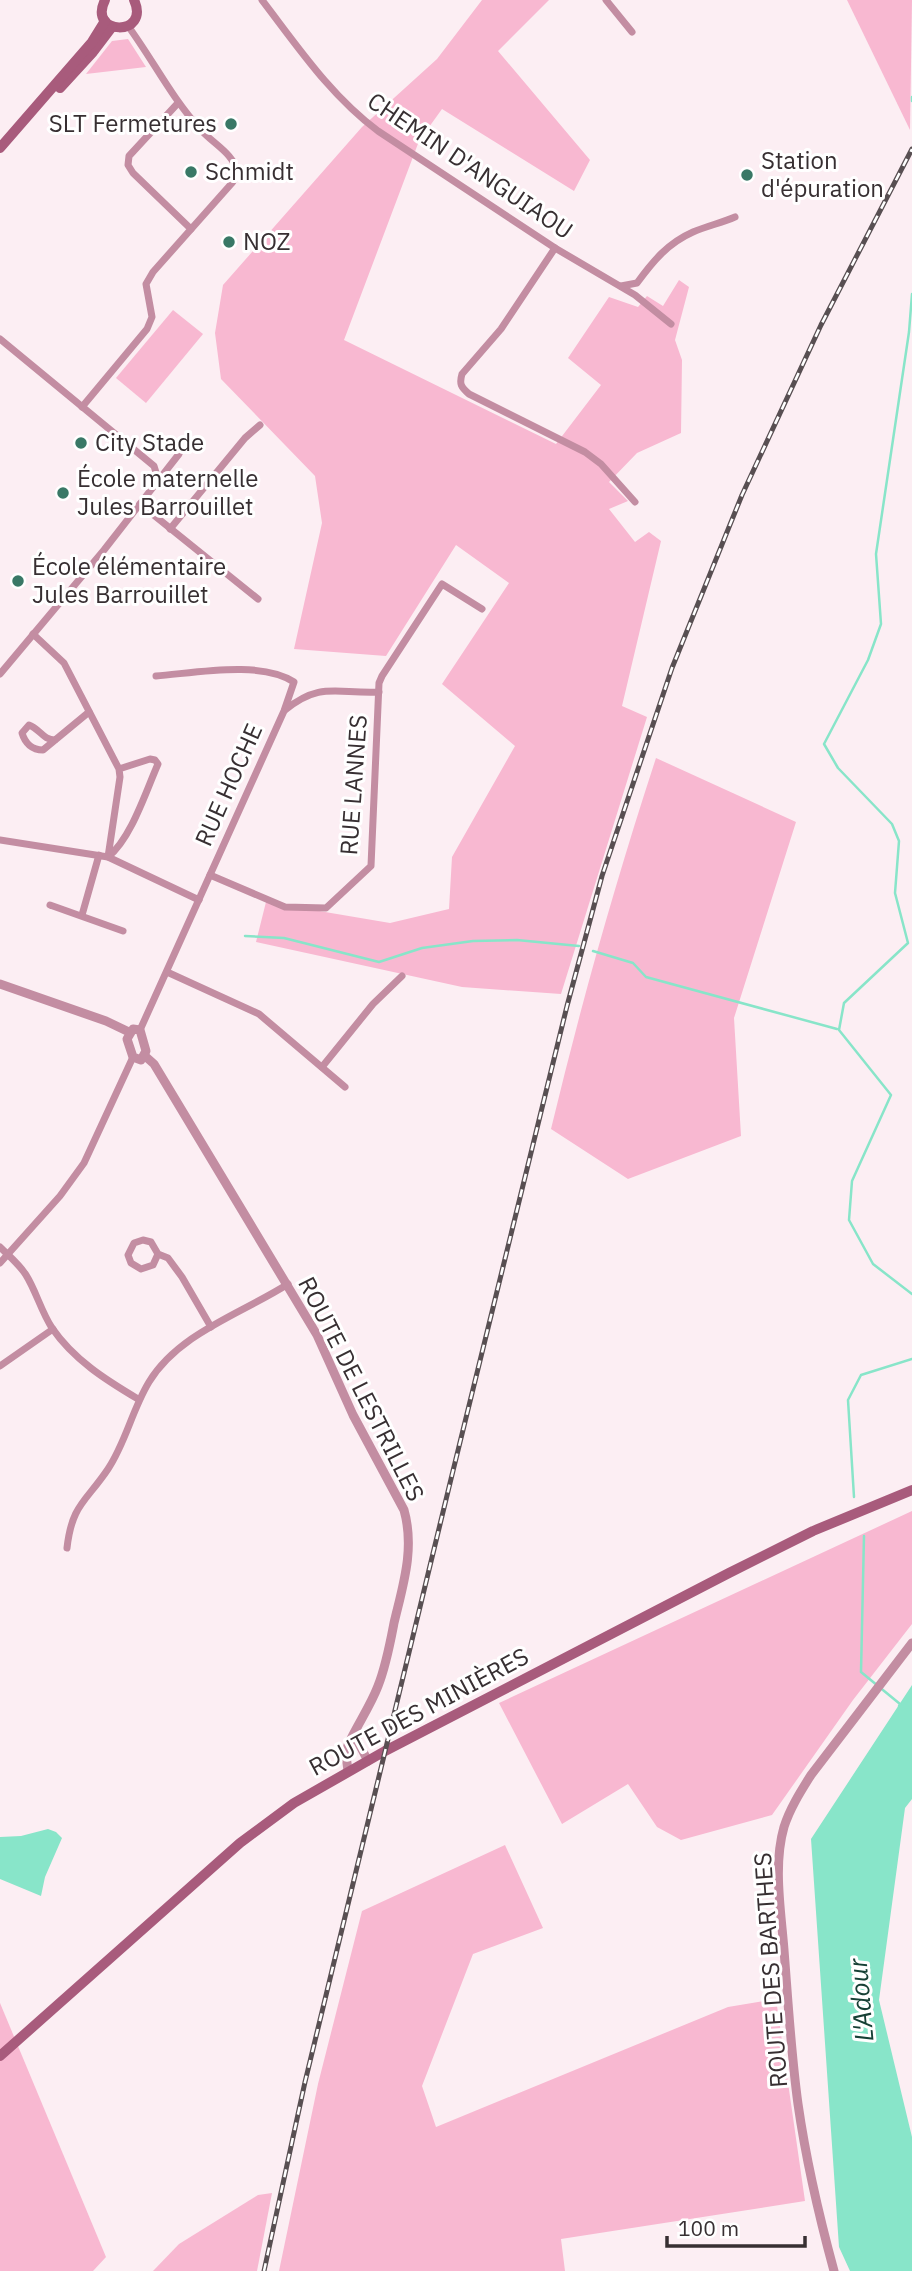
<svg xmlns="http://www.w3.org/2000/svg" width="912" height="2271" viewBox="0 0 912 2271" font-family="'IBM Plex Sans',sans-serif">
	<rect width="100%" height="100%" fill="#fceef3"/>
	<g fill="#f8b8d1">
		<path d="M482,0H549L498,51L590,160L574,191L442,109L419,141L344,340L556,444L601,385L568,358L609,297L638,307L647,296L663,306L679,280L689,287L675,340L682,360L681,433L637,453L609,482L628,501L609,509L635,542L649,532L661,541L622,706L647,717L561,994L462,987L256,942L266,902L390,923L449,909L452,857L515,746L442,684L509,583L456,545L386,656L294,649L322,523L315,476L221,379L215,333L223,285L362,127L437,59Z"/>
		<path d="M847,0H912L910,130Z"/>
		<path d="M128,39L146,67L86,74L112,41Z"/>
		<path d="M173,310L203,334L146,403L116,378Z"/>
		<path d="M656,758L796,822L734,1018L741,1136L628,1179L551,1129C581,1004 616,880 656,758Z"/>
		<path d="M912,1511V1624L853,1700L772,1815L681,1840L657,1827L628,1784L562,1824L499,1703Z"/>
		<path d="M505,1845L543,1928L473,1954L422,2086L436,2127L728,2007L776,1999L805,2201L561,2239L565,2271H279L318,2084L362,1911Z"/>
		<path d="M0,2003L106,2257L93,2271H0Z"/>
		<path d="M272,2193L257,2271H153L179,2244L258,2195Z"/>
	</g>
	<g fill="#88e5c9">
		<path d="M912,1685V1799L905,1808L879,2000L912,2137V2271H850L839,2247L811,1839Z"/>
		<path d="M48,1829L56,1832L62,1838L45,1877L41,1896L0,1879V1837L21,1836Z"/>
	</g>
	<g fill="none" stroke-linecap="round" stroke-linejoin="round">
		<g stroke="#88e5c9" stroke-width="2.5">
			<path d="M912,97V101"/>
			<path d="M912,294L909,332L876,554L881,624L868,660L824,744L838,768L892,824L899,841L895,893L908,943L844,1003L839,1030L891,1095L852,1181L849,1220L873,1264L912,1294"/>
			<path d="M245,936L284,938L379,962L422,948L473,941L517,940L579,946"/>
			<path d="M593,951L633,963L646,977L837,1029"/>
			<path d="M854,1497L848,1400L861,1375L912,1359"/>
			<path d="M864,1536L861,1672L900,1704L899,1706"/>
		</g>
		<g stroke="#c38da2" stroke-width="7">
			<path d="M262,0C298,47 330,95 378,131L555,248L635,295L671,324"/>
			<path d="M606,0L632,32"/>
			<path d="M178,103L129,156L128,165L133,173L191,229"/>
			<path d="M555,248L501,329L462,374C459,384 461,387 469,394L585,452L601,464L635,502"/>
			<path d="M621,286L637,283C653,261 668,243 693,232C707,226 721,223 735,217"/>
			<path d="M0,339L154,466L158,479"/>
			<path d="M82,407L147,329L152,317L146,284L153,272L232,183L238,174C234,153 213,144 200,129C171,97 153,60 128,26"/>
			<path d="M140,504L258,599"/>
			<path d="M170,529L245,438L260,425"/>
			<path d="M33,634L64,663L119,769L120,777L108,857C131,839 146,791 158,764L155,760L150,759L119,769"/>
			<path d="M0,674L104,550L179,454"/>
			<path d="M285,710C321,681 337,694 379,692"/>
			<path d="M55,740C43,740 40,729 29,725L22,733C25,743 32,750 43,750L89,712"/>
			<path d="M0,840L108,857L199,900"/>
			<path d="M210,875L285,907L326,908L371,866L379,683L382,676L442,584L482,609"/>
			<path d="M50,905L123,931"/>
			<path d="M82,915L99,855"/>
			<path d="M167,972L259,1014L345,1087"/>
			<path d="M140,1030L284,711L294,682C261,660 195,673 156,676"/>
			<path d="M322,1067L373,1004L402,976"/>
			<path d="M0,1247C9,1256 19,1264 26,1275C36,1291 41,1311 52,1328C74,1360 106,1380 138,1399"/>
			<path d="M158,1254L153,1265L141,1269L131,1263L128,1255L134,1243L143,1240L151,1242L158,1254L168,1258L182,1277L211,1327"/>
			<path d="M0,1263L60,1196L84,1163L133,1057"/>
			<path d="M0,1366L53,1329"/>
			<path d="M67,1548C72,1504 86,1502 108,1469C126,1442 132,1410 149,1382C179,1333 241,1314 288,1284"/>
		</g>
		<g stroke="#c38da2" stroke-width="9">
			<path d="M0,984L106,1021L129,1032"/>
			<path d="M133,1029L140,1030L146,1051L141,1060L133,1057L127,1039Z"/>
			<path d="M145,1056L154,1064L317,1335L353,1415L404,1510C415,1549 403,1585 394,1623C390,1644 386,1666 378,1686C370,1707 357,1725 348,1745L346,1755L348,1771"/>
			<path d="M357,1730V1740L368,1761"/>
			<path d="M834,2271C819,2216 806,2160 798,2104C791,2053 788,2001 784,1950C781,1911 773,1865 784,1827C790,1808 801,1791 811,1775L912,1643"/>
		</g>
		<g stroke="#a85b7c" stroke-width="10">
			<path d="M105,0C87,36 151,37 134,0"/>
			<path d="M60,88L93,52L112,27"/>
			<path d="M0,148L92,42L105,21"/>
			<path d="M0,2056L240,1843L294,1803L385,1751L729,1573L813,1531L912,1490"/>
		</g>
		<g stroke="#584f52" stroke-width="5">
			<path id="rail" d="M264,2271L305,2082L451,1479L567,1006L602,876L672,668L742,495L821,325L912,149"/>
		</g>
		<use href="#rail" stroke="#fff" stroke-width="2.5" stroke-dasharray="8" stroke-linecap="butt"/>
	</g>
	<g fill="#397866" stroke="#fff" stroke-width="2.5">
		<circle cx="231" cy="124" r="7"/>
		<circle cx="191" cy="172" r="7"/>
		<circle cx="747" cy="175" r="7"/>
		<circle cx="229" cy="242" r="7"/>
		<circle cx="81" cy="443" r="7"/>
		<circle cx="63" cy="493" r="7"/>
		<circle cx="18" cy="581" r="7"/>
	</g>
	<g text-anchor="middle" stroke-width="6" stroke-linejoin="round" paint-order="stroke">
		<g font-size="24" fill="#372f32" stroke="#fff" text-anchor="start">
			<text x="217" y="132" text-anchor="end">SLT Fermetures</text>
			<text x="761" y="169">Station<tspan x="761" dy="28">d'épuration</tspan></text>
			<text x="205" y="180">Schmidt</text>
			<text x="243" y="250">NOZ</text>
			<text x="95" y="451">City Stade</text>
			<text x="77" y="487">École maternelle<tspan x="77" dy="28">Jules Barrouillet</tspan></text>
			<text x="32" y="575">École élémentaire<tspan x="32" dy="28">Jules Barrouillet</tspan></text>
		</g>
		<g font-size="24" fill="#372f32" stroke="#fff">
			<text transform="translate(470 166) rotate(34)" y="8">CHEMIN D'ANGUIAOU</text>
			<text transform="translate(229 785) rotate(-66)" y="8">RUE HOCHE</text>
			<text transform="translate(354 785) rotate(-86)" y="8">RUE LANNES</text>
			<text transform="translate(361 1389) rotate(63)" y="8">ROUTE DE LESTRILLES</text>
			<text transform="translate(419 1712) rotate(-28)" y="8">ROUTE DES MINIÈRES</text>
			<text transform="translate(771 1970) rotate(-94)" y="8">ROUTE DES BARTHES</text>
		</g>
		<g font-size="26" font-style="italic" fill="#164035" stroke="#fff">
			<text transform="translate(861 2000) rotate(-95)" y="9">L'Adour</text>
		</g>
	</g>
	<path d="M667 2236v10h138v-10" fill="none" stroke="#372f32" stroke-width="3.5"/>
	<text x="678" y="2236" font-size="21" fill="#372f32" stroke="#ffffff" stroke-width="5" paint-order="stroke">100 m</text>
</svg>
